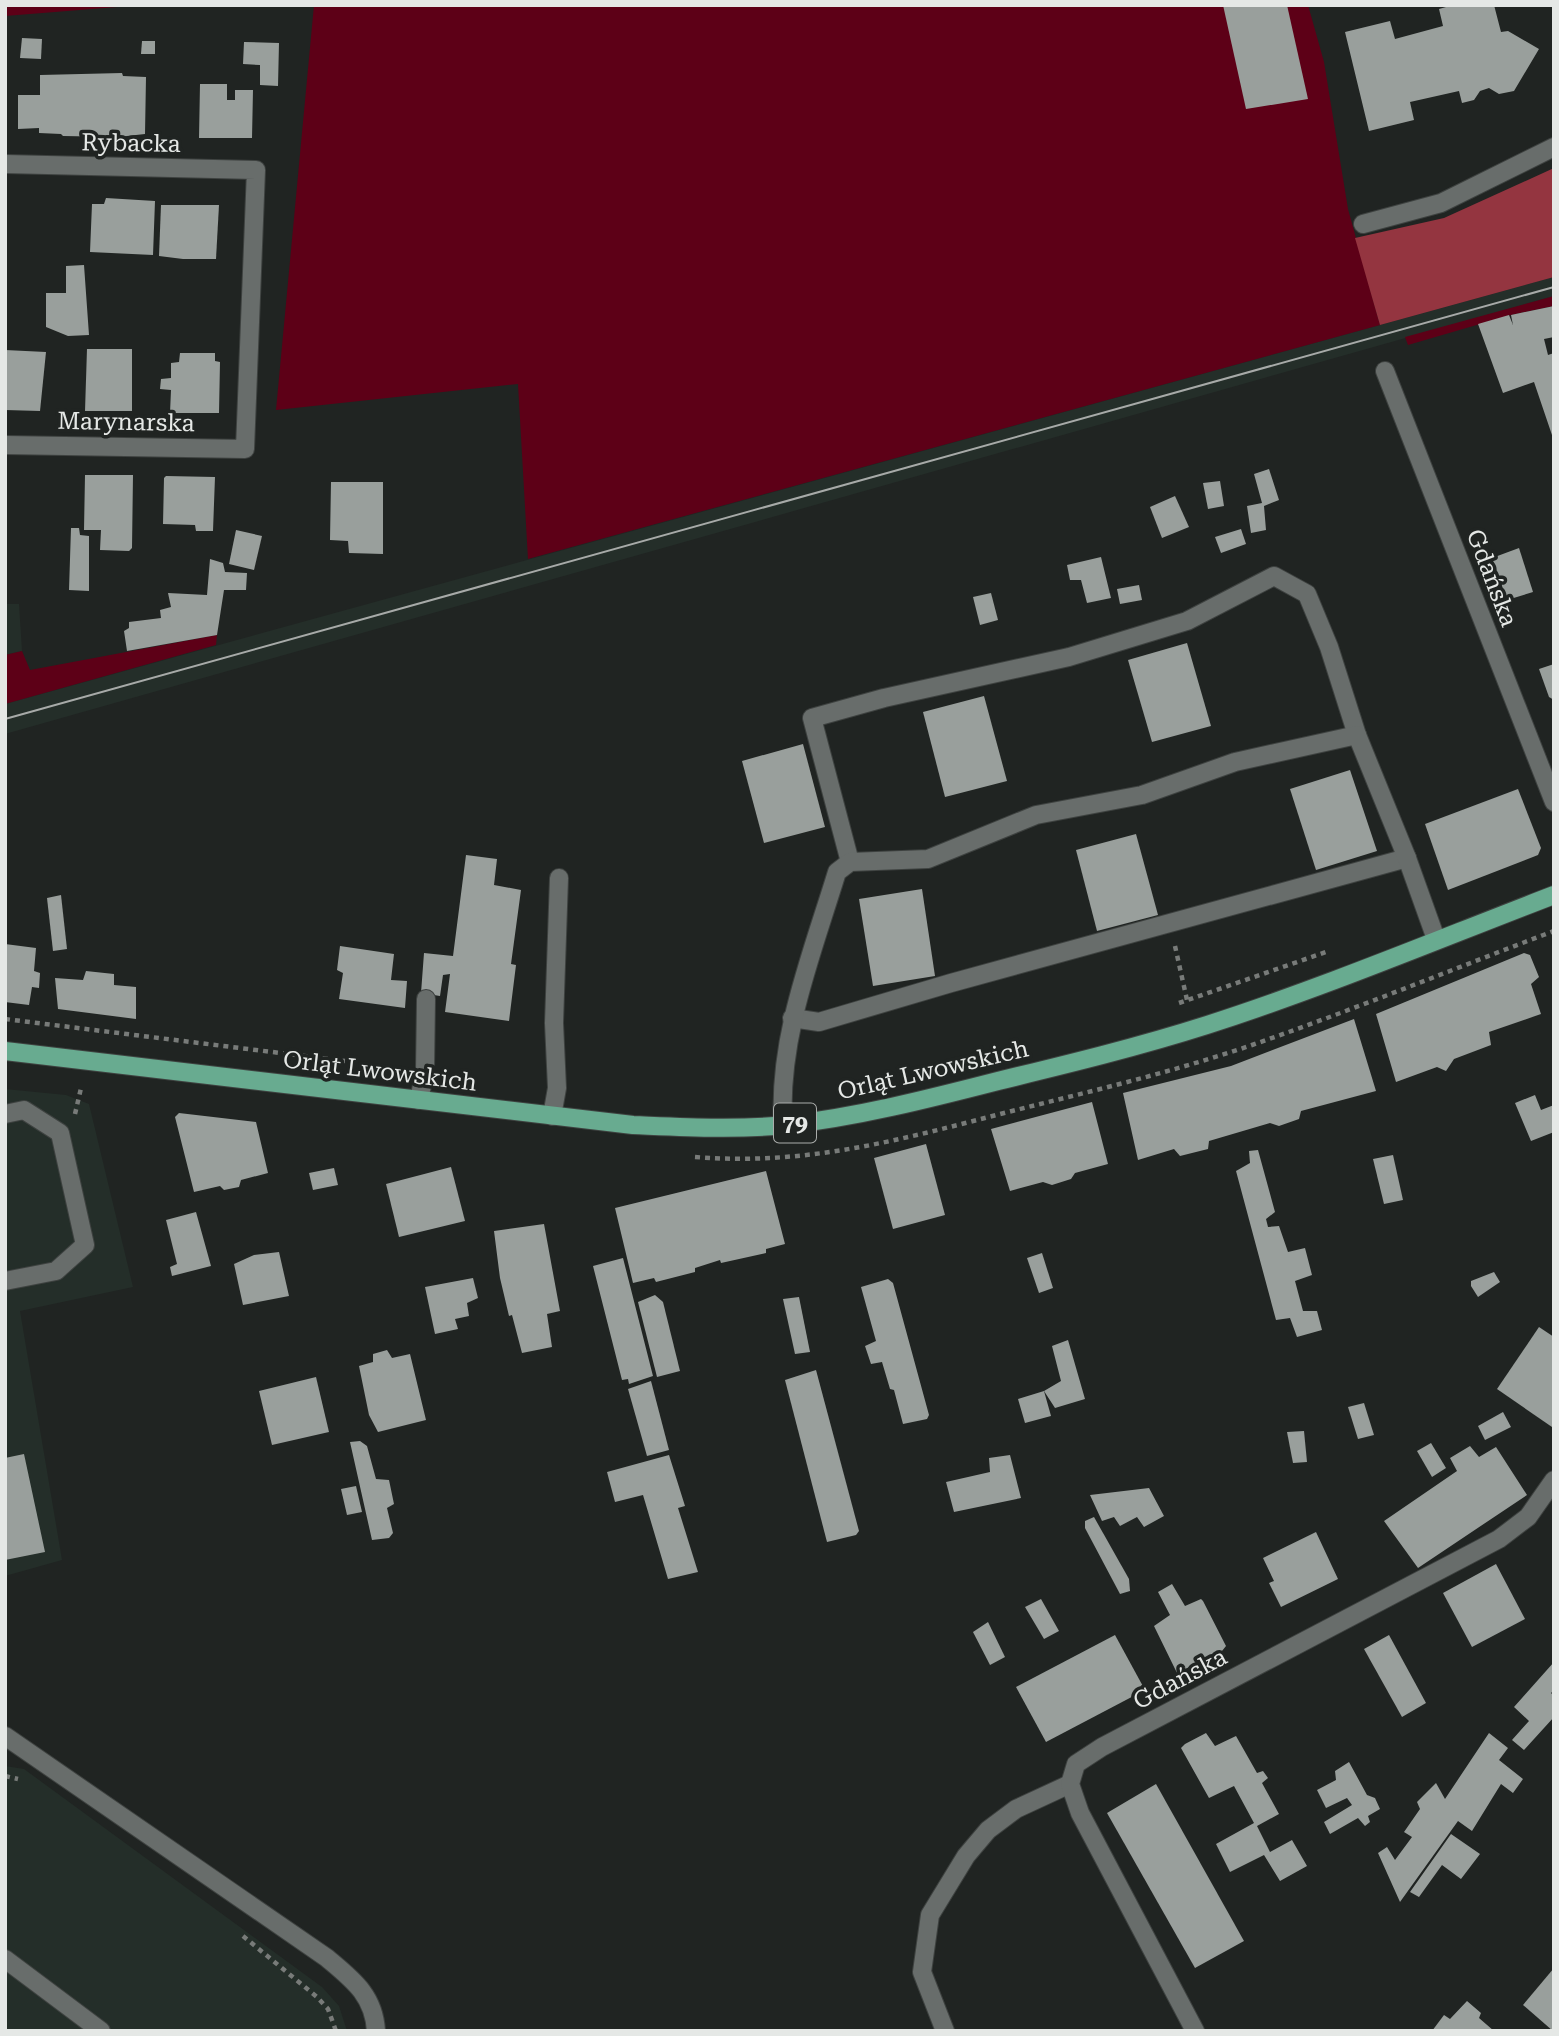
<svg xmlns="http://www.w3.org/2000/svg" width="1559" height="2036" viewBox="0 0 1559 2036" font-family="'Roboto Serif',serif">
	<rect width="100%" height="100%" fill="#202422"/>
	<g fill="#242e29">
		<path d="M1554,277V296L5,734V704Z"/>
		<path d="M5,604H19L22,651L5,655Z"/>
		<path d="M5,1089L66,1095L89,1104L133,1287L20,1311L62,1560L5,1576Z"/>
		<path d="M5,1766L24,1769L322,1987L339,2006L347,2031H5Z"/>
	</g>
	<g fill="#5d0017">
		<path d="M5,5H142L5,16Z"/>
		<path d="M314,5H1308L1324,62L1348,209L1380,325L528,559L518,384L276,410Z"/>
		<path d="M1554,296V306L1511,315L1408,345L1405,337Z"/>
		<path d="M217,635L216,645L5,704V655L22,651L30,670Z"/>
	</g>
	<path fill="#943540" d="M1554,168V277L1380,325L1355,238L1444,218Z"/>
	<g fill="#999f9c">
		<path d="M1223,5H1287L1308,99L1246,109Z"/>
		<path d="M1453,5H1494L1501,32L1508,31L1539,49L1514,91L1499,94L1489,88L1480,91L1474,100L1462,103L1459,91L1410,102L1414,120L1369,131L1345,32L1390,21L1395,39L1443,26L1439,9Z"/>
		<path d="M22,38L42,39L41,59L20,58Z"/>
		<path d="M142,41H155V54H141Z"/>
		<path d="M244,42L279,43L278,86L260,85V65L243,64Z"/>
		<path d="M122,73L123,76L146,77L145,134L118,137L63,136L61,134L39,133V128L18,129V95H40V75Z"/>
		<path d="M200,84H227V100H235V90H253L252,138H199Z"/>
		<path d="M106,198L155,201L153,255L90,252L92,204H104Z"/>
		<path d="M161,205H219L216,259H183L159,256Z"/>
		<path d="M84,265L89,335L68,336L46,327V293H66V266Z"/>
		<path d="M1554,306V337L1544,339L1548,355L1554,353L1553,438L1534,382L1503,393L1478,324L1509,315L1513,325L1511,315Z"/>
		<path d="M87,349H132V411H85Z"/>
		<path d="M5,350L46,352L40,411L5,410Z"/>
		<path d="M180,353H215V361L220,362L219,413H170L171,390L160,389L161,379L171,378V363L179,362Z"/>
		<path d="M1269,469L1279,500L1264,506L1266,530L1251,533L1247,506L1262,503L1254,474Z"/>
		<path d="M85,475H133L132,548L129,551L100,550L101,530H84Z"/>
		<path d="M166,476L215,477L213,531H196L195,525L163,524L164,478Z"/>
		<path d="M1220,481L1224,506L1208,509L1203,483Z"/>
		<path d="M331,482H383V554L349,553L348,541L330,540Z"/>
		<path d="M1175,496L1189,527L1162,538L1150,507Z"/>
		<path d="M71,528H79L80,535L89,536V591L69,590Z"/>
		<path d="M1241,529L1246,544L1221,553L1215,537Z"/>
		<path d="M236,530L262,536L254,570L229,564Z"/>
		<path d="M1519,548L1533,592L1507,600L1492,558Z"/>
		<path d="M1101,557L1111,598L1087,603L1081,580H1070L1067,565Z"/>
		<path d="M210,559L223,563L225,572L247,573L246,590H224L217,635L127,651L124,631L129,628V622L161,618L160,610L171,607L168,593L207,595Z"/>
		<path d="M1139,585L1142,600L1120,604L1117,589Z"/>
		<path d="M991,593L998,620L980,625L973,597Z"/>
		<path d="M1187,643L1211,726L1152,742L1128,660Z"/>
		<path d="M1554,664V700L1549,697L1539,669Z"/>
		<path d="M984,696L1007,781L945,797L923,712Z"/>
		<path d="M803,744L825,827L764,843L742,761Z"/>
		<path d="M1350,770L1377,851L1316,870L1290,789Z"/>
		<path d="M1518,789L1541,848L1538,855L1448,890L1425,824Z"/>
		<path d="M1136,834L1158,915L1097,931L1076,850Z"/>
		<path d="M466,855L497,859L494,885L521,890L511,964L516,965L509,1021L445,1012L450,974L443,975L440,996L421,993L424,953L453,956Z"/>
		<path d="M922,889L935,976L873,986L859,899Z"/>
		<path d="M61,895L67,949L53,951L47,898Z"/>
		<path d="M5,944L36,948L34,971L40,973L39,988L32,987L29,1005L5,1002Z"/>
		<path d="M340,946L394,954L391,980L407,981L405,1008L339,999L343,973L337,970Z"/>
		<path d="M1524,953L1530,955L1539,977L1531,984L1541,1014L1489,1032L1491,1045L1454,1059L1446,1071L1437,1067L1396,1082L1376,1014Z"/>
		<path d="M86,971L114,974V985L136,987V1019L58,1009L55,978L83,980Z"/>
		<path d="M1354,1019L1376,1091L1301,1111L1299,1119L1279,1126L1270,1123L1209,1141L1208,1149L1180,1156L1174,1149L1138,1160L1123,1093L1231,1066Z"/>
		<path d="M1535,1095L1541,1110L1554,1105V1132L1531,1141L1515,1103Z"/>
		<path d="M1092,1102L1108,1164L1075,1173L1071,1179L1052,1185L1043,1182L1010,1191L991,1129Z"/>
		<path d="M179,1113L256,1122L268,1173L241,1180L239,1187L224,1190L220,1186L194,1192L175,1117Z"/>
		<path d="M926,1144L945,1215L893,1229L874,1158Z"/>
		<path d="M1258,1150L1275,1212L1266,1219L1268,1227L1279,1226L1288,1252L1305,1248L1312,1275L1295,1281L1303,1311H1317L1322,1330L1297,1337L1290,1318L1276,1320L1236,1171L1250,1163L1249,1151Z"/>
		<path d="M1393,1155L1403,1200L1384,1204L1373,1159Z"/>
		<path d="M451,1167L465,1221L399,1237L386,1184Z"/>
		<path d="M334,1168L338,1185L313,1190L309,1173Z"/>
		<path d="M766,1171L785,1244L766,1249V1253L721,1263L720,1260L695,1268V1272L656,1282L654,1278L633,1283L615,1208Z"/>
		<path d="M196,1212L211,1266L172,1276L170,1267L177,1264L166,1220Z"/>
		<path d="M544,1224L560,1311L547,1314L552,1347L522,1353L512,1315L509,1316L500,1278L494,1231Z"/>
		<path d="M279,1252L289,1296L243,1305L234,1264L254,1255Z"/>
		<path d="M1042,1253L1053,1288L1039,1293L1027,1258Z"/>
		<path d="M623,1258L653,1376L629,1384L628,1379L622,1380L593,1266Z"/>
		<path d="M1494,1272L1500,1282L1478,1297L1471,1286V1281Z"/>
		<path d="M473,1278L478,1298L467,1303L469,1316L455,1319L458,1329L435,1334L425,1287Z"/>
		<path d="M888,1279L893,1283L929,1415L927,1419L903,1424L894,1390L890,1389L882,1362L871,1364L865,1346L876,1341L861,1287Z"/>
		<path d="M655,1295L663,1302L680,1371L657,1377L638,1302Z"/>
		<path d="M799,1297L810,1352L795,1354L783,1299Z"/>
		<path d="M1539,1327L1554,1337V1424L1552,1427L1497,1389Z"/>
		<path d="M1068,1340L1085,1399L1055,1408L1044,1391L1061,1381L1052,1346Z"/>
		<path d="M387,1350L392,1358L410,1354L426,1420L378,1432L369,1415L359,1366L373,1362V1354Z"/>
		<path d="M816,1370L859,1531L856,1535L827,1542L785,1380Z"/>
		<path d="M316,1377L329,1432L272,1445L259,1391Z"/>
		<path d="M651,1381L669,1450L647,1456L628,1389Z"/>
		<path d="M1044,1391L1051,1416L1025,1423L1018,1399Z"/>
		<path d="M1364,1403L1374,1435L1358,1439L1348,1407Z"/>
		<path d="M1503,1412L1511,1427L1485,1440L1478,1426Z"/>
		<path d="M1304,1431L1307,1462L1293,1463L1287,1432Z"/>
		<path d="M360,1441L367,1446L376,1479L389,1480L394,1504L387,1508L393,1533L389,1538L372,1540L350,1442Z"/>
		<path d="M1431,1443L1446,1468L1432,1477L1417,1451Z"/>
		<path d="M1470,1446L1479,1457L1496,1447L1527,1495L1418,1568L1384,1521L1457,1471L1450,1458Z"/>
		<path d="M24,1454L45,1552L5,1560V1458Z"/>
		<path d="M669,1455L685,1506L678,1508L698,1572L668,1579L643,1495L615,1502L607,1472Z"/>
		<path d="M1010,1455L1021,1498L954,1512L946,1482L990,1472L989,1458Z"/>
		<path d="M356,1486L362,1512L347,1515L341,1489Z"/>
		<path d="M1149,1488L1164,1516L1144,1527L1137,1517L1120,1526L1114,1517L1102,1521L1090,1495Z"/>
		<path d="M1094,1517L1129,1579L1130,1591L1120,1594L1085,1528V1521Z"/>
		<path d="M1316,1532L1338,1579L1281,1607L1269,1583L1274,1581L1263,1558Z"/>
		<path d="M1496,1564L1525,1619L1472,1647L1443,1593Z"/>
		<path d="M1172,1584L1185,1606L1201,1599L1203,1601L1226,1646L1222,1651L1177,1673L1154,1626L1170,1615L1158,1592Z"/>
		<path d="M1041,1599L1059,1631L1044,1639L1025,1607Z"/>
		<path d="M988,1622L1005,1657L990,1665L973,1632Z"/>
		<path d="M1115,1635L1145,1690L1046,1742L1016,1687Z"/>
		<path d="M1389,1635L1426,1703L1402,1717L1364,1649Z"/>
		<path d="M1554,1662V1690L1551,1693L1554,1696V1717L1524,1750L1512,1740L1529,1721L1514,1707Z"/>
		<path d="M1206,1733L1215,1746L1236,1736L1257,1773L1263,1771L1268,1778L1262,1783L1279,1814L1257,1826L1270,1852L1292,1840L1307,1866L1280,1881L1264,1855L1230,1872L1216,1844L1254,1823L1234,1786L1209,1798L1181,1748L1185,1744Z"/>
		<path d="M1489,1733L1508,1748L1499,1760L1523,1779L1513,1793L1501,1784L1472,1831L1458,1821L1400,1902L1378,1853L1387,1847L1395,1860L1412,1837L1404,1832L1420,1809L1417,1802L1436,1783L1445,1799Z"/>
		<path d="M1349,1762L1367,1795L1375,1798L1380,1809L1368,1816L1370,1822L1365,1826L1358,1818L1330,1834L1324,1822L1352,1805L1347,1798L1326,1808L1317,1790L1336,1780L1335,1771Z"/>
		<path d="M1156,1784L1244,1941L1195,1968L1107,1813Z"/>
		<path d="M1451,1834L1480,1854L1461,1879L1442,1865L1419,1897L1410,1892Z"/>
		<path d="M1554,1968V2031H1553L1523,2005Z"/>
		<path d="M1467,2001L1481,2013L1479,2018L1494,2031H1432L1444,2015L1450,2019Z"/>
	</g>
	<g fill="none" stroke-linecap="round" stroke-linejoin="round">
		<g stroke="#3e4240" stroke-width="20">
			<g id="minor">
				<path d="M5,164L256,170L245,449L5,445"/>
				<path d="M1363,224L1441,203L1554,147"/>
				<path d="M1385,371L1554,802"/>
				<path d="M850,862L812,718L884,698L1069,657L1187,621L1274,576L1307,594L1329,647L1357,735"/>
				<path d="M792,1018L819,1022L951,983L1407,858"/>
				<path d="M419,1100L425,1071L426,999"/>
				<path d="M5,1114L24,1110L60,1133L85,1245L56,1271L5,1281"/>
				<path d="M552,1116L557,1088L554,1023L559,878"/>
				<path d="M783,1125C778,1037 812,954 837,872L850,862L928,859L1036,815L1142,795L1235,762L1357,735L1407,858L1436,939"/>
				<path d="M5,1736L327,1958C352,1979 374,1995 376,2031"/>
				<path d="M5,1959L101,2031"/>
				<path d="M945,2031L922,1972L930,1915L966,1856L988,1830L1016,1809L1070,1784"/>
				<path d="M1195,2031L1080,1813L1070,1784L1076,1764L1102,1747L1499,1539L1528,1517L1554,1480"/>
			</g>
		</g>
		<g stroke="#3e4240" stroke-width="20">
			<path id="major" d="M5,1051L633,1125C683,1127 735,1130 786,1125C857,1117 928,1099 998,1081C1068,1064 1138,1047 1207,1025C1325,987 1439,939 1554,895"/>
		</g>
		<g stroke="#787b79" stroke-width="4.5" stroke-dasharray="5 5" stroke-linecap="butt">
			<path d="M1175,946L1187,1000"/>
			<path d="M1179,1003L1326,952"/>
			<path d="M5,1019L345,1061"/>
			<path d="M75,1114L81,1088"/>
			<path d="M695,1157C809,1166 903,1139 1012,1111C1092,1091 1173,1072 1252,1045C1353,1010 1453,969 1554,931"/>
			<path d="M5,1776L18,1779"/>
			<path d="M243,1936L317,1997L328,2009L336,2031"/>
		</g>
		<use href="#minor" stroke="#686d6b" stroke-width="18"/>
		<use href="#major" stroke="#68ab90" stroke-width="18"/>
		<path stroke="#a7aaa8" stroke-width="2" d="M5,719L1554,287"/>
	</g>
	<g text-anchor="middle" stroke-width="7" stroke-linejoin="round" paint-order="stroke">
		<rect fill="#202422" stroke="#aaadab" stroke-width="2" x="774" y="1103.5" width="42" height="39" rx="5"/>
		<g font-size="23" font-weight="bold" fill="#e5e8e6">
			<text x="795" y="1131">79</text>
		</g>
		<g font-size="24" fill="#e5e8e6" stroke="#202422">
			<text transform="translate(131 143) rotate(1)" y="8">Rybacka</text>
			<text transform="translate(126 422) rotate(1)" y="8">Marynarska</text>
			<text transform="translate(1492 578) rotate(69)" y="8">Gdańska</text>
			<text transform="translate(933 1070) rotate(-13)" y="8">Orląt Lwowskich</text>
			<text transform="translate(380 1071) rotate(7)" y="8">Orląt Lwowskich</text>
			<text transform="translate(1180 1679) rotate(-28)" y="8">Gdańska</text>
		</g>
	</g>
	<rect width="1559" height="2036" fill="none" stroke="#e5e8e6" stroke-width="14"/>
</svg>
